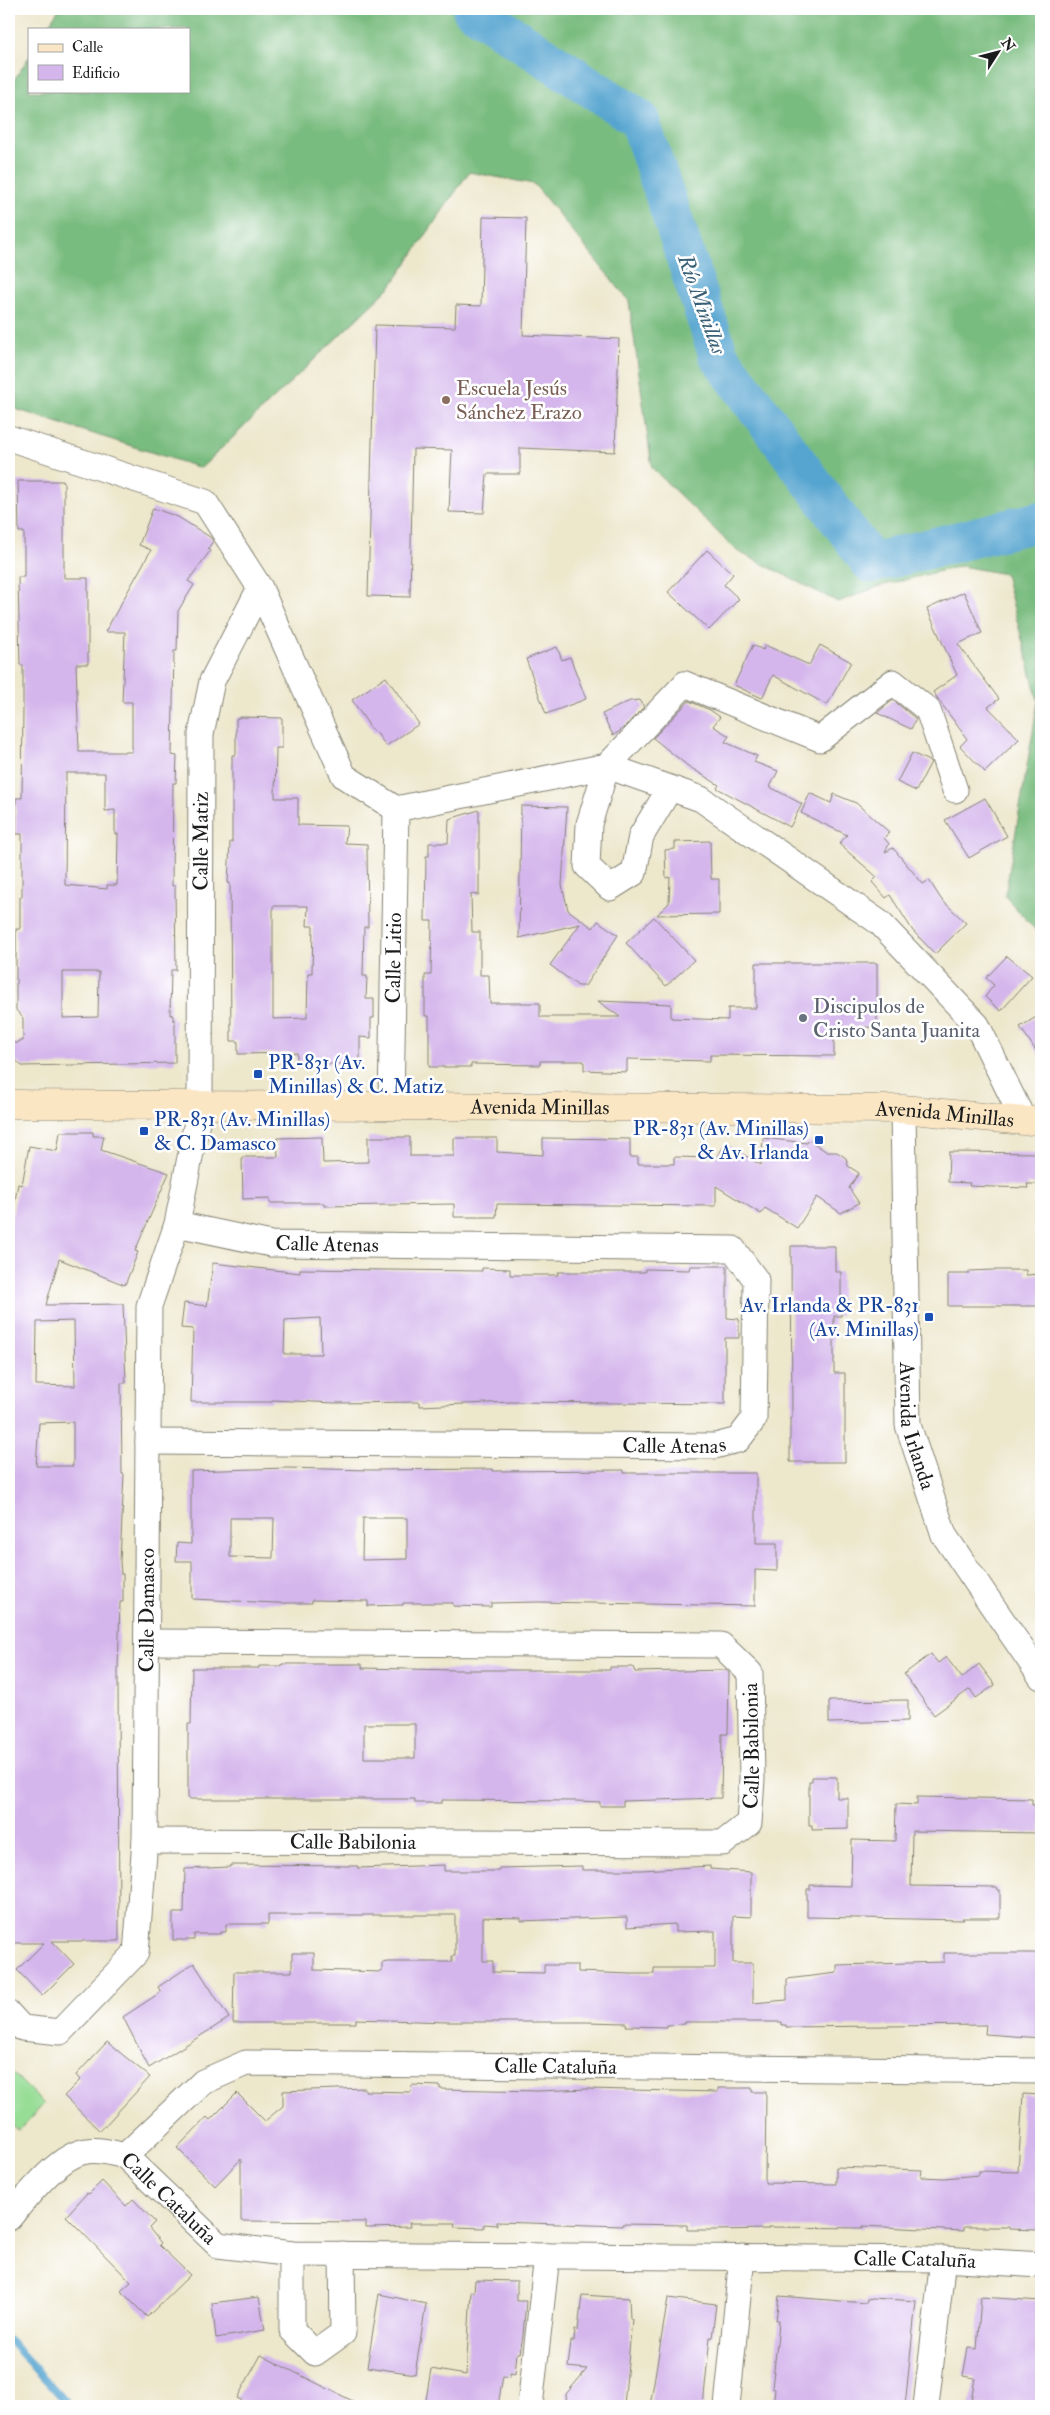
<svg xmlns="http://www.w3.org/2000/svg" width="1050" height="2415" viewBox="0 0 1050 2415" font-family="'IM FELL Double Pica',serif">
	<rect width="100%" height="100%" fill="#fff"/>
	<filter id="ink" filterUnits="userSpaceOnUse"><feTurbulence type="fractalNoise" baseFrequency=".02" numOctaves="2"/><feDisplacementMap in="SourceGraphic" scale="10" xChannelSelector="R" yChannelSelector="G"/><feConvolveMatrix kernelMatrix="1 2 1 2 8 2 1 2 1" color-interpolation-filters="sRGB"/></filter>
	<filter id="wash" filterUnits="userSpaceOnUse"><feTurbulence type="fractalNoise" baseFrequency=".0096" numOctaves="4" result="noise"/><feDisplacementMap in="SourceGraphic" scale="20" xChannelSelector="R" yChannelSelector="G"/><feGaussianBlur stdDeviation="1.12" result="paint"/><feColorMatrix in="noise" values="0 0 0 0 0 0 0 0 0 0 0 0 0 0 0 0 0 1.4 0 .05"/><feComposite in="paint" operator="in"/></filter>
	<g filter="url(#wash)">
		<rect width="100%" height="100%" fill="#ede7cc"/>
		<path fill="#97dd96" stroke="#5a7c59" d="M9,2069L44,2104L18,2131L9,2122Z"/>
		<path fill="#79bc7f" stroke="#4a6c4e" d="M59,9H1041V936L1005,896L1038,701L1005,574L961,566L880,586L838,602L737,551L652,468L629,301L534,184L469,172L391,286L201,468L9,407V88L29,57V91H189V29H46Z"/>
		<g fill="none" stroke-linecap="round" stroke-linejoin="round">
			<path stroke="#57a5d0" stroke-width="7" d="M9,2340L70,2406"/>
			<path stroke="#57a5d0" stroke-width="40" d="M472,9L639,119L719,356L871,563L1041,521"/>
		</g>
		<g id="blocks">
			<g fill="#d4b6ec" fill-rule="evenodd">
				<path d="M483,217L526,218L523,335L619,339L615,452L520,448V474H487L484,513L449,512L452,450L413,449L410,597L368,596L375,325L455,327L456,305L481,306Z"/>
				<path d="M18,481H64V578H88V664H76L79,752H132V702H122L125,632H105L151,550L139,545L153,508L178,517L210,537L213,541L208,549L210,551L188,581L194,585L178,611L177,651H174L172,755L177,756L176,783H173L172,886H175L176,970H171L170,1015H173V1020H175V1063L22,1066L9,1054V1043H18L19,1041H23V1018L16,1010V929H20V897H22V834H16V798H22L23,708V665H20L18,577H24V532H19ZM66,773H105V811L115,810V834H118L117,885H107V889L65,885ZM63,972H99L98,1017L63,1018Z"/>
				<path d="M707,550L733,574L724,585L739,599L709,630L668,592Z"/>
				<path d="M964,592L982,633L958,644L999,699L988,707L1019,739L985,772L960,746L967,739L933,692L957,675L927,609Z"/>
				<path d="M753,645L763,650L765,645L809,665L820,645L851,662L827,705L773,675L762,698L734,685Z"/>
				<path d="M557,647L562,660L570,657L586,699L546,714L526,659Z"/>
				<path d="M386,677L419,724L386,746L376,732L374,733L352,700Z"/>
				<path d="M640,700L644,707L619,732L613,735L602,714L630,701Z"/>
				<path d="M893,700L916,719L911,729L877,713Z"/>
				<path d="M689,701L710,710L720,717L713,726L729,736L725,742L757,756L754,762L778,771L770,787L802,804L790,827L717,788L719,785L688,766L653,738Z"/>
				<path d="M241,717L282,718V748H276L275,798H298V825L347,826L345,843L367,844L368,927H364L363,976H367L366,999H374V1018H371V1038L360,1037V1064H297V1053L238,1054V1041H231L230,883H228L230,842H232V755H236V719ZM273,906H308L307,926H313L312,973H308L307,1018L273,1019Z"/>
				<path d="M912,753L931,762L916,791L897,782Z"/>
				<path d="M810,793L831,803L834,794L856,803L889,832L884,838L889,844L885,852L893,848L923,884L929,880L941,899L966,923L935,954L913,931L890,895L886,898L872,882L877,877L839,844L847,835L801,813Z"/>
				<path d="M985,798L1007,836L969,858L945,820Z"/>
				<path d="M521,806L567,807L562,885L568,910L593,928L598,921L618,935L585,986H578L550,965L580,924L519,938Z"/>
				<path d="M479,810V895L471,894L472,932H480V975H489L490,1003H540V1017H620L598,1001L671,1004V1018L728,1020V1008H756V963H877V1027L834,1028V1056L710,1055V1061L627,1059V1072L584,1070V1061H540V1065L471,1064V1067H429V1016H425V975H431L432,921H425L426,856H429V843H448L449,819Z"/>
				<path d="M710,841L711,879H719V914L657,915L669,903L670,877L666,878L665,850L675,849V842Z"/>
				<path d="M654,917L694,960L666,986L626,943Z"/>
				<path d="M1007,956L1032,976L1001,1011L985,997L994,985L986,978Z"/>
				<path d="M1041,1014V1058L1020,1027Z"/>
				<path d="M60,1132H93V1136H104L101,1150L169,1173L135,1251L138,1252L125,1285L59,1259L46,1305L123,1304L126,1383H121L122,1474H124L120,1562L121,1574H123V1602H120L118,1669L119,1941H52L74,1964L42,1996L17,1970L44,1943H9V1233L18,1184L22,1185L29,1146L57,1151ZM74,1321L75,1386L36,1385L37,1322ZM73,1422V1466H36L39,1423Z"/>
				<path d="M322,1137L323,1163L368,1162V1137H410V1156H454V1138H497V1152L543,1155V1138L630,1139V1157H638V1164H674V1157L715,1158L723,1148L729,1146L761,1165L763,1138L807,1143L809,1140L827,1152H837L846,1158L848,1166L859,1173L849,1188L859,1203L841,1213L817,1197L797,1228L765,1208L761,1214L716,1186V1206L497,1204L496,1217H454V1204L324,1206V1203H270V1198L243,1199L242,1157H278L277,1138Z"/>
				<path d="M949,1152L1041,1153V1184H1027L1028,1188L995,1187L969,1186L970,1183L948,1182Z"/>
				<path d="M791,1246H835V1272H841V1316H834V1373H845V1462H790V1418H792Z"/>
				<path d="M213,1263L300,1273V1269L482,1271V1268L510,1269V1275H558V1272H645V1269L689,1270L690,1266H727V1318L739,1319V1338H725V1404L511,1402L420,1406V1402L335,1403L272,1400V1402H191L193,1329L181,1328L184,1303L207,1306ZM320,1318L321,1354H284L285,1320Z"/>
				<path d="M993,1270H1026V1275L1041,1274V1306H948V1274H969V1271Z"/>
				<path d="M287,1468L369,1470L493,1469V1471L624,1470V1473H756V1543H777V1571L755,1570V1606L538,1602L491,1603V1607L453,1606V1603H403V1605L368,1606V1601L312,1600V1603H276L192,1599V1561H176L177,1543L191,1544V1471ZM230,1518H274L273,1558L230,1557ZM363,1518H407V1559L362,1560Z"/>
				<path d="M931,1654L938,1663L946,1657L962,1678L979,1664L995,1685L976,1698L970,1689L934,1715L904,1674Z"/>
				<path d="M282,1664H362V1668L455,1670H610V1667H633L635,1672L726,1670L729,1673L728,1734H722L721,1798L623,1801V1806H600V1802L577,1801L442,1800V1803H415V1799H188V1724H191L192,1668H259V1666H282ZM364,1724H415V1758H364Z"/>
				<path d="M908,1700V1721L829,1723V1701Z"/>
				<path d="M812,1777H837V1798H848V1829L812,1830V1825H809V1781H812Z"/>
				<path d="M917,1797L1032,1799V1805H1041V1833L912,1831L911,1886L997,1887L998,1890H1000V1918H962L964,1920L807,1917V1889H810V1885L851,1886L852,1840L895,1841L896,1804L917,1805Z"/>
				<path d="M230,1865L358,1866V1868L444,1865V1871H499V1868L582,1866V1870H642L710,1866V1869L751,1872V1917L733,1916V1963H753V2003L787,2000V1979L837,1973V1965L944,1962V1953H1041V2038L985,2034L986,2025L786,2027V2025H782V2022H685V2024L667,2025V2027L626,2026L627,2023L585,2022H447L356,2019V2023H233L234,1972H292V1953H314V1970L382,1972V1963L387,1962H452V1956H455V1915H268V1924H226V1932H220V1934H194V1940H173V1913H184L185,1869L230,1867ZM483,1917L521,1918V1921L627,1917V1927L675,1924V1932L715,1931V1968H654V1974H631L578,1972V1965H544V1973L493,1972V1961H483Z"/>
				<path d="M194,1963L229,2018L149,2068L123,2017L161,1992L158,1987Z"/>
				<path d="M107,2042L150,2077L100,2131L64,2096L80,2080L76,2075Z"/>
				<path d="M412,2085L440,2086V2089L538,2091L588,2089L718,2092V2088H752V2092H766L765,2183L836,2184V2167L922,2170L921,2177L944,2178L979,2175V2171L1018,2172L1023,2094L1041,2095V2228H1037V2230L1009,2229V2227H963V2231L863,2226V2228L768,2227V2229L715,2230H687V2225L622,2224V2226L497,2222V2225L484,2224V2228L454,2227L455,2223H409L410,2227L366,2228V2222L241,2221V2159L215,2186L177,2148L207,2117L210,2120L237,2093L265,2121L283,2106V2091L365,2088V2091L411,2092Z"/>
				<path d="M102,2181L126,2206L133,2199L155,2222L149,2228L161,2243L159,2245L190,2275L147,2317L121,2291L131,2282L66,2216L87,2193L89,2194Z"/>
				<path d="M475,2280L517,2281V2301H526L523,2336L520,2353H517L515,2374L510,2373V2377L503,2376L498,2406H425L431,2369L466,2375L471,2291L474,2292Z"/>
				<path d="M379,2294L426,2304L415,2374L367,2367Z"/>
				<path d="M582,2295L629,2298L630,2319H632L624,2406H567L566,2394L587,2369L568,2367L571,2341H574L575,2330H578Z"/>
				<path d="M779,2296L866,2303L867,2299L873,2298L916,2301L905,2406H773L775,2389L772,2388L778,2334L779,2320H776Z"/>
				<path d="M259,2297L265,2330L216,2338L212,2303Z"/>
				<path d="M981,2297L1041,2301V2384L1038,2406H970L975,2378L963,2376L968,2348L977,2349Z"/>
				<path d="M668,2298L716,2304L712,2338L710,2337L703,2406H650Z"/>
				<path d="M261,2355L284,2367L363,2406H253L237,2398Z"/>
			</g>
		</g>
	</g>
	<g filter="url(#ink)">
		<use href="#blocks" fill-opacity="0" stroke="#848274" stroke-width="1"/>
		<g fill="none" stroke-linecap="round" stroke-linejoin="round">
			<g stroke="#848274" stroke-width="27">
				<g id="street">
					<path d="M9,438L205,502L260,588L344,776L396,809L607,766L701,799L880,923L977,1025L1024,1121"/>
					<path d="M670,788L641,836L634,873L610,888L587,866L589,824L607,766L685,684L820,739L893,682L928,710L955,790"/>
					<path id="s1" d="M391,1107L396,809"/>
					<path id="s2" d="M903,1109L908,1425L944,1535L1041,1677"/>
					<path id="s3" d="M148,1442L715,1446L738,1440L754,1419L756,1280L733,1249L271,1244L177,1224"/>
					<path id="s4" d="M145,1841L723,1843L749,1823L752,1779L750,1673L721,1645L147,1642"/>
					<path id="s5" d="M9,2014L22,2028L60,2032L136,1953L145,1841L149,1306L177,1224L200,1106L201,734L212,681L260,588"/>
					<path id="s6" d="M125,2156L218,2245L292,2254L943,2259L1041,2265"/>
					<path id="s7" d="M125,2156L203,2082L246,2063L1041,2071"/>
					<path d="M9,2218C26,2198 59,2154 87,2151C99,2149 113,2153 125,2156"/>
					<path d="M292,2254V2330L315,2353L343,2333L342,2254"/>
					<path d="M530,2406L547,2256"/>
					<path d="M727,2406L742,2257"/>
					<path d="M926,2406L943,2259"/>
				</g>
			</g>
			<g stroke="#848274" stroke-width="29">
				<g id="secondary">
					<path id="s8" d="M9,1104L903,1109L1024,1121L1041,1120"/>
				</g>
			</g>
			<use href="#street" stroke="#fff" stroke-width="25"/>
			<use href="#secondary" stroke="#fbe6c4" stroke-width="28"/>
		</g>
	</g>
	<circle fill="#8d6e63" stroke="#fff" stroke-width="2" cx="446" cy="400" r="5"/>
	<circle fill="#6b7280" stroke="#fff" stroke-width="2" cx="803" cy="1018" r="5"/>
	<g fill="#1a4fb4" stroke="#fff" stroke-width="2">
		<rect x="253" y="1069" width="10" height="10" rx="2.5"/>
		<rect x="139" y="1126" width="10" height="10" rx="2.5"/>
		<rect x="814" y="1135" width="10" height="10" rx="2.5"/>
		<rect x="924" y="1312" width="10" height="10" rx="2.5"/>
	</g>
	<g text-anchor="middle" stroke-width="5" stroke-linejoin="round" paint-order="stroke">
		<g font-size="21" fill="#785e54" stroke="#fff" text-anchor="start">
			<text x="456" y="395">Escuela Jesús<tspan x="456" dy="24">Sánchez Erazo</tspan></text>
		</g>
		<g font-size="21" fill="#1c1c1c" stroke="#fff">
			<text dy="7" stroke="none"><textPath href="#s5" startOffset="1286">Calle Matiz</textPath></text>
			<text dy="7" stroke="none"><textPath href="#s1" startOffset="149">Calle Litio</textPath></text>
			<text dy="7" stroke="none"><textPath href="#s8" startOffset="531">Avenida Minillas</textPath></text>
			<text dy="7" stroke="none"><textPath href="#s8" startOffset="936">Avenida Minillas</textPath></text>
			<text transform="translate(327 1244) rotate(1)" y="7">Calle Atenas</text>
			<text dy="7" stroke="none"><textPath href="#s2" startOffset="318">Avenida Irlanda</textPath></text>
			<text dy="7" stroke="none"><textPath href="#s3" startOffset="526">Calle Atenas</textPath></text>
			<text dy="7" stroke="none"><textPath href="#s5" startOffset="510">Calle Damasco</textPath></text>
			<text dy="7" stroke="none"><textPath href="#s4" startOffset="688">Calle Babilonia</textPath></text>
			<text dy="7" stroke="none"><textPath href="#s4" startOffset="208">Calle Babilonia</textPath></text>
			<text dy="7" stroke="none"><textPath href="#s7" startOffset="464">Calle Cataluña</textPath></text>
			<text dy="7" stroke="none"><textPath href="#s6" startOffset="61">Calle Cataluña</textPath></text>
			<text dy="7" stroke="none"><textPath href="#s6" startOffset="826">Calle Cataluña</textPath></text>
		</g>
		<g font-size="21" fill="#5b616d" stroke="#fff" text-anchor="start">
			<text x="813" y="1013">Discipulos de<tspan x="813" dy="24">Cristo Santa Juanita</tspan></text>
		</g>
		<g font-size="21" fill="#164399" stroke="#fff" text-anchor="start">
			<text x="268" y="1069">PR-831 (Av.<tspan x="268" dy="24">Minillas) &amp; C. Matiz</tspan></text>
			<text x="154" y="1126">PR-831 (Av. Minillas)<tspan x="154" dy="24">&amp; C. Damasco</tspan></text>
			<text x="809" y="1135" text-anchor="end">PR-831 (Av. Minillas)<tspan x="809" dy="24">&amp; Av. Irlanda</tspan></text>
			<text x="919" y="1312" text-anchor="end">Av. Irlanda &amp; PR-831<tspan x="919" dy="24">(Av. Minillas)</tspan></text>
		</g>
		<g font-size="22" font-style="italic" fill="#3a6076" stroke="#fff">
			<text transform="translate(703 304) rotate(70)" y="8">Río Minillas</text>
		</g>
	</g>
	<rect width="1050" height="2415" fill="none" stroke="#fff" stroke-width="30"/>
	<rect x="28" y="28" width="162" height="65" fill="#ffffff" stroke="#a4a4a4"/>
	<rect x="38" y="44" width="25" height="8" fill="#fbe6c4" stroke="#a4a4a4"/>
	<text x="72" y="52" font-size="15" fill="#1c1c1c">Calle</text>
	<rect x="38" y="65" width="25" height="15" fill="#d4b6ec" stroke="#a4a4a4"/>
	<text x="72" y="78" font-size="15" fill="#1c1c1c">Edificio</text>
	<g transform="translate(998 52) rotate(54)" stroke="#ffffff" stroke-width="4" paint-order="stroke">
	<path d="M0-4L9 19L0 12L-9 19Z" fill="#1c1c1c"/>
	<text y="-8" font-size="14" font-weight="bold" text-anchor="middle" fill="#1c1c1c">N</text>
	</g>
</svg>
